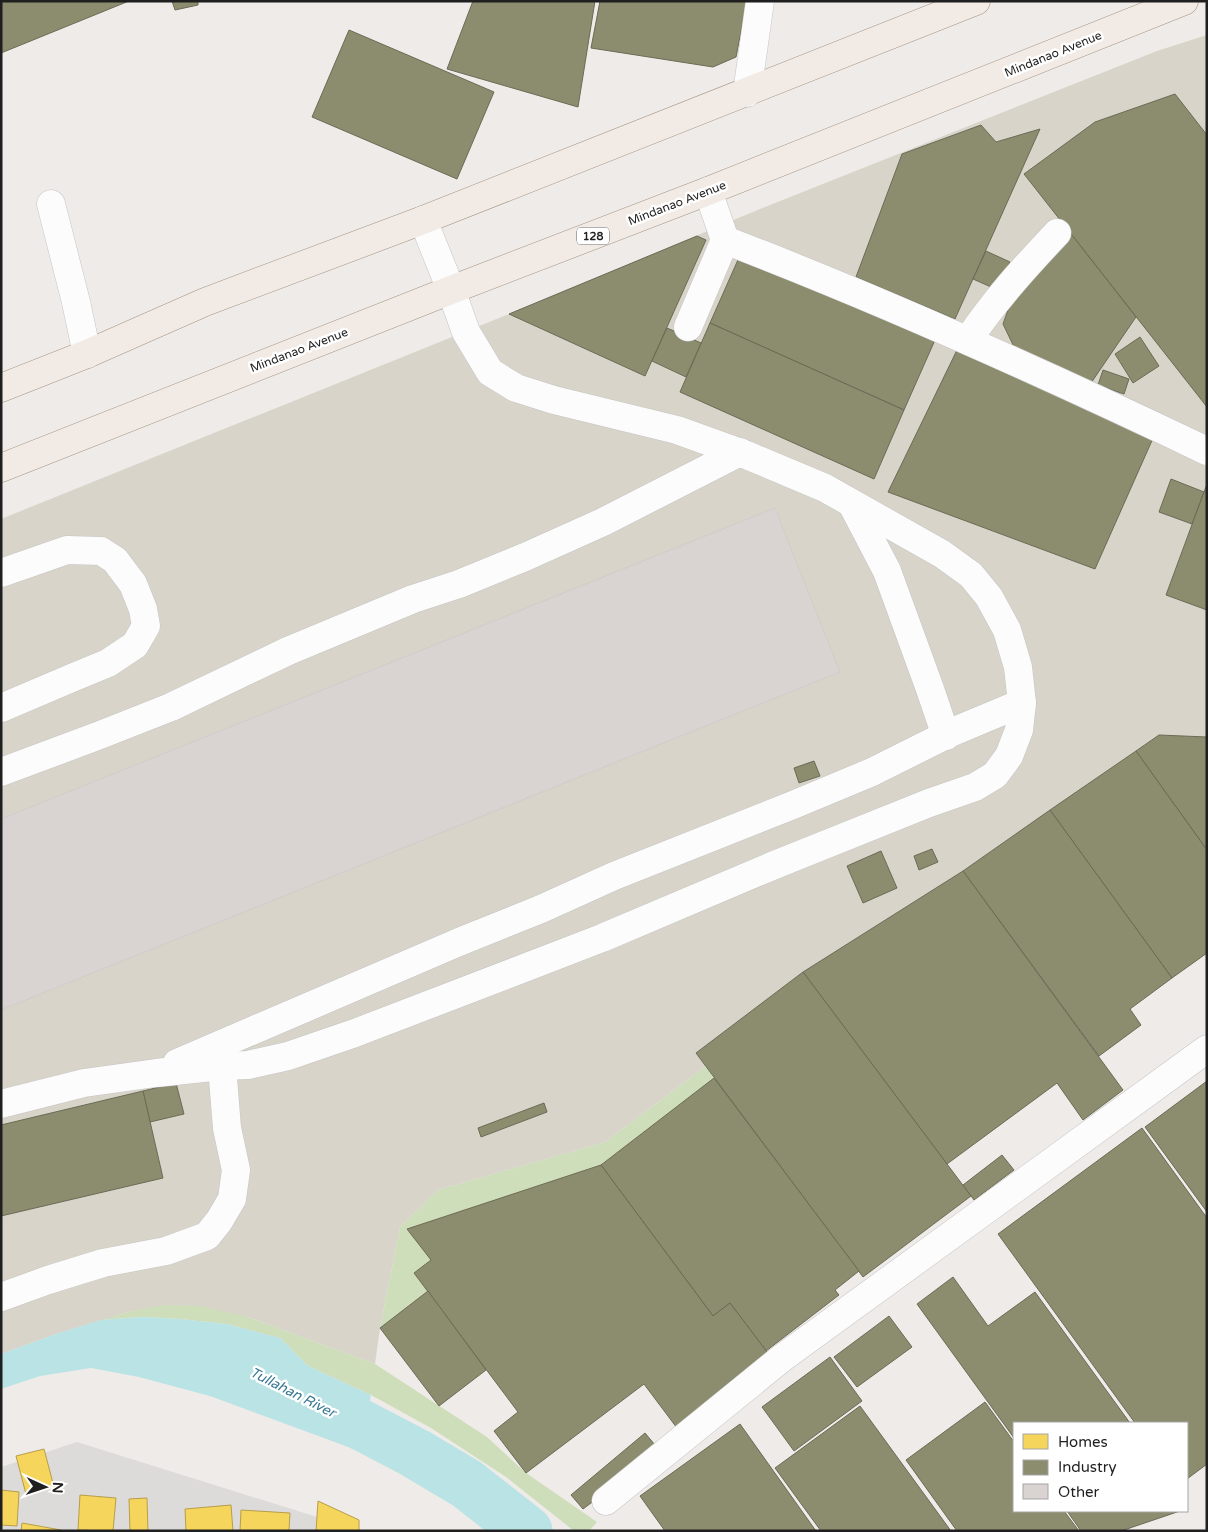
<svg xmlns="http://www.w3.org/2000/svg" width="1208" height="1532" viewBox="0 0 1208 1532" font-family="'Varela Round',sans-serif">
	<rect width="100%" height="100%" fill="#eeebe8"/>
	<path fill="#dddbd9" d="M77,1442L362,1531H1V1467Z"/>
	<path fill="#d8d4c9" d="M1207,35V737L1159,735L963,871L803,972L696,1053L706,1066L605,1142L438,1190L400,1227L380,1328L375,1364L248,1317L132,1311L56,1334L1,1354V519L509,314L760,209L1157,51Z"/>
	<g fill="#cedebb">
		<path d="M706,1066L714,1078L601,1165L408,1229L431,1260L414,1273L428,1291L380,1328L400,1227L438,1190L605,1142Z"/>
		<path d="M163,1305L201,1306L248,1317L375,1364L487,1437L526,1473L597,1522L589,1531H574L506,1477L431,1428L371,1395L308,1366L280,1338L227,1324L179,1319L142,1317L101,1320L132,1311Z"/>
	</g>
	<path fill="#b9e3e4" d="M142,1317L179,1319L227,1324L280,1338L308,1366L371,1395L359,1451L210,1396L139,1377L91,1368L40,1376L1,1389V1354L56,1334L101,1320Z"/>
	<g fill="#f6d55c" stroke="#b69e4a">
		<path d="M44,1449L54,1487L26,1494L16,1456Z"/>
		<path d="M1,1490L19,1492L17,1526L1,1525Z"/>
		<path d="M80,1495L116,1498L113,1531L78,1530Z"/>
		<path d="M147,1498L148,1531H130L129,1499Z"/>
		<path d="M318,1501L359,1520V1531H316Z"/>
		<path d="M231,1505L233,1531H186L185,1509Z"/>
		<path d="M241,1510L290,1513L289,1531H240Z"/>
		<path d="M22,1523L61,1530V1531H21Z"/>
	</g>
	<g fill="#8c8c6e" stroke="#6b6b56">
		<path d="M1,1H129L1,53Z"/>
		<path d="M172,1H198V5L175,10Z"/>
		<path d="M473,1H595L578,107L447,69Z"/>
		<path d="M600,1H747L736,57L713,67L591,48Z"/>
		<path d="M349,30L494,92L457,179L312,117Z"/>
		<path d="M1175,94L1207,135V407L1024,174L1095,122Z"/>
		<path d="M981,125L996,142L1040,129L955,319L856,277L902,154Z"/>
		<path d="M1068,230L1136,317L1091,383L1017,353L1003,324L1013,296Z"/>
		<path d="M697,236L706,240L645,376L509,314Z"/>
		<path d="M986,251L1010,262L998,290L973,279Z"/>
		<path d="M741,253L935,340L904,410L710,323Z"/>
		<path d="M710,323L904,410L874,479L680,392Z"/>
		<path d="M667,328L701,343L686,377L652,361Z"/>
		<path d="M1140,337L1159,366L1133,383L1115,354Z"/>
		<path d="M958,348L1154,436L1095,569L888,492Z"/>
		<path d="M1103,370L1129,379L1124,394L1098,385Z"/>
		<path d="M1171,479L1204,492L1192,524L1159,512Z"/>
		<path d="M1207,484V610L1166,595Z"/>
		<path d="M1159,735L1207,737V850L1136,751Z"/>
		<path d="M1136,751L1207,850V953L1172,978L1050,810Z"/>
		<path d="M814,761L820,776L799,783L794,768Z"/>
		<path d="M1050,810L1172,978L1130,1009L1141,1025L1099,1056L963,871Z"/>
		<path d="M932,849L938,862L919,870L914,856Z"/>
		<path d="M881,851L897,888L863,903L847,866Z"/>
		<path d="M963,871L1123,1090L1083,1120L1057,1083L947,1164L803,972Z"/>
		<path d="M803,972L971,1196L863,1277L696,1053Z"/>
		<path d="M714,1078L859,1271L835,1290L839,1295L766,1351L730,1303L713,1316L601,1165Z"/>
		<path d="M1207,1081V1212L1145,1127Z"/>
		<path d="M176,1083L184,1114L150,1122L143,1091Z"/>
		<path d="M143,1091L163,1178L1,1216V1125Z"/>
		<path d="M544,1103L547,1112L481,1137L478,1128Z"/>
		<path d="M1142,1128L1207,1218V1464L1187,1479V1423H1135L998,1234Z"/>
		<path d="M1002,1155L1014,1170L974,1200L963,1185Z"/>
		<path d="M601,1165L713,1316L730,1303L771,1357L677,1428L644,1384L526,1473L494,1431L518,1412L414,1273L431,1260L407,1229Z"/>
		<path d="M953,1277L988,1326L1035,1292L1130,1423H1014V1438L917,1304Z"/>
		<path d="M428,1291L486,1370L439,1406L380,1328Z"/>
		<path d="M889,1316L912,1347L857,1387L834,1357Z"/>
		<path d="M830,1357L862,1401L794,1451L762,1407Z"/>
		<path d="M985,1402L1014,1442V1511H1064L1079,1531H957L906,1460Z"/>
		<path d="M860,1406L951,1531H821L775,1468Z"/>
		<path d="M740,1424L816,1531H665L640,1496Z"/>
		<path d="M645,1433L660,1451L583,1509L571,1495Z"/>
		<path d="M1067,1511H1180L1121,1531H1081Z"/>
	</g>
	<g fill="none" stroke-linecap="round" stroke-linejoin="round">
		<path stroke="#b9e3e4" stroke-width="51" d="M302,1394L415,1453L467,1484L527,1531"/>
	</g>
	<path fill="#d9d4d2" stroke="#d1ccc9" d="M775,508L840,672L1,1010V819Z"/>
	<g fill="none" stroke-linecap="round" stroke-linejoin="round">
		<g stroke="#c6c5c4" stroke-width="29">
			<g id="minor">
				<path d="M747,93L760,1"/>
				<path d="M51,204L76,302L87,354"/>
				<path d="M725,240C889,303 1048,375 1207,451"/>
				<path d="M688,327L725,240L708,191"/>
				<path d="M968,340C995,300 1024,268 1057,233"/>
				<path d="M852,504L887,571L930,689L946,736"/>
				<path d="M1,573L67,550L101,551L115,560L133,584L143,609L146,626L135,645L108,663L74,677L1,708"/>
				<path d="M1,772L100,735L171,707L288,651L413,599L459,584L525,557L603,522L740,452"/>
				<path d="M177,1063L459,942L541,909L614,876L793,805L872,772L950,733L1022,703"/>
				<path d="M1,1104L84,1083L156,1073L222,1066L248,1065L288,1056L355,1033L602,938L772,866L929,803L975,787L995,775L1009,756L1019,730L1022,703L1018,667L1007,630L989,597L971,575L942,554L825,488L749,456L677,430L554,400L516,388L490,372L466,332L451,290L423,220"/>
				<path d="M1,1297L48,1280L103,1263L166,1251L207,1236L219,1221L232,1199L236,1170L227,1128L222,1066"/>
				<path d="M606,1501L782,1358L1207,1049"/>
			</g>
		</g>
		<g stroke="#a59484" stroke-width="29">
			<g id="major">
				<path d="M1,388L87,354L205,302L423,220L976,1"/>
				<path d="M1,468L451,290L708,191L1184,1"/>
			</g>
		</g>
		<use href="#minor" stroke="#fcfcfc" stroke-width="28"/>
		<use href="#major" stroke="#f1eae5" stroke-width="28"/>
	</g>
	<g text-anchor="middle" stroke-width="5" stroke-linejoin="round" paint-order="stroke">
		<rect fill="#fff" stroke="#626262" stroke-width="1" x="577" y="227.5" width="32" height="17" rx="4"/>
		<g font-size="11" font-weight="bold" fill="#1f1f1f">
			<text x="593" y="240">128</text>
		</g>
		<g font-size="12" fill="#1f1f1f" stroke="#fff">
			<text transform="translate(1053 54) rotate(-22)" y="4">Mindanao Avenue</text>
			<text transform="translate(677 203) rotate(-21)" y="4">Mindanao Avenue</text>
			<text transform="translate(299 350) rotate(-21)" y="4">Mindanao Avenue</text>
		</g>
		<g font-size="14" font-style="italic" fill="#397996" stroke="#fff">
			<text transform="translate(293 1392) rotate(27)" y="5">Tullahan River</text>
		</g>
	</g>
	<rect width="1208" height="1532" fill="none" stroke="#1f1f1f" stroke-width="5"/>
	<rect x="1013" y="1422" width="175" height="90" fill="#ffffff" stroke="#a5a5a5"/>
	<rect x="1023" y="1434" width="25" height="15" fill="#f6d55c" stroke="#a5a5a5"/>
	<text x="1058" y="1447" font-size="15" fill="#1f1f1f">Homes</text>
	<rect x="1023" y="1460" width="25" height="15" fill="#8c8c6e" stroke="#a5a5a5"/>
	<text x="1058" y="1472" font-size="15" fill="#1f1f1f">Industry</text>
	<rect x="1023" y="1484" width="25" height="15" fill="#d9d4d2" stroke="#a5a5a5"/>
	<text x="1058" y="1497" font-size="15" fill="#1f1f1f">Other</text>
	<g transform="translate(45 1487) rotate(93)" stroke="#ffffff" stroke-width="4" paint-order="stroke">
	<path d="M0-4L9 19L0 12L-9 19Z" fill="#1f1f1f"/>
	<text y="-8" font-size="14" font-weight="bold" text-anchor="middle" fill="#1f1f1f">N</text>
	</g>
</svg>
